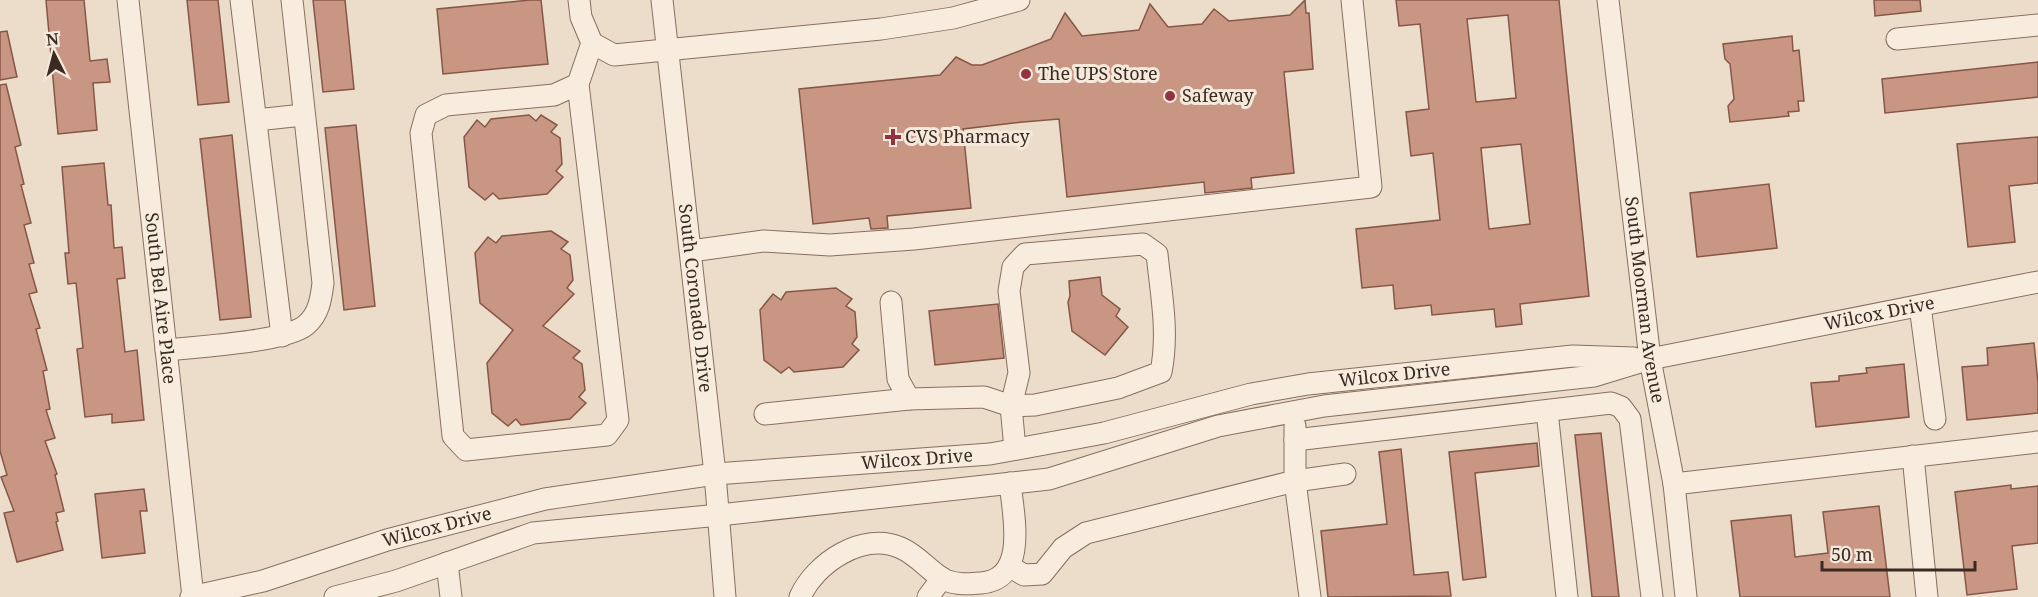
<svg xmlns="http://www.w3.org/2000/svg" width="2038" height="597" viewBox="0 0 2038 597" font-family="'Noto Serif',serif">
	<rect width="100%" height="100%" fill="#ecddca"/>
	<g fill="#c89683" stroke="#865747" stroke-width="1.5" fill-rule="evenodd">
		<path d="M46,0H84L90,61L107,59L110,82L93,83L97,130L58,134Z"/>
		<path d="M187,0H218L229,102L198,105Z"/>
		<path d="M313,0H345L354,89L323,92Z"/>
		<path d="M530,0H541L548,64L443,74L437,9Z"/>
		<path d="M1305,0L1306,13H1309L1313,69L1284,72L1294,173L1251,178L1252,188L1205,193L1204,182L1067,197L1059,119L1023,122L963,129L971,208L887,216L888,228L871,229L869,218L813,224L799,89L940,75L956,57L972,65H982L1051,39L1065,13L1082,36L1139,30L1150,4L1168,27L1202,24L1214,9L1229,21L1290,15Z"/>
		<path d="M1396,0H1559L1589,296L1520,304L1522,324L1496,327L1494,309L1432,315L1431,305L1395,309L1393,285L1362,288L1356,229L1440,220L1433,153L1411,156L1406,112L1429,109L1420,24L1399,26ZM1508,15L1516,98L1476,102L1467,19ZM1521,144L1530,224L1489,229L1481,148Z"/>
		<path d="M1874,0H1920L1921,11L1875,16Z"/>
		<path d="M7,31L17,77L0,80V32Z"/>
		<path d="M1792,36L1793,51L1799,50L1804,101H1798L1799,111L1788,112L1789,116L1730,122L1728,106L1734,99L1730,64L1725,59L1723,44Z"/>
		<path d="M2038,62V97L1885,113L1882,79Z"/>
		<path d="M6,84L21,145L15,147L24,184L21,185L31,223L24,225L34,263L29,264L37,292L29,294L40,328L36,329L47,370L43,371L50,409L46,410L55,438L45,441L57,474L55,475L64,511L56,513L58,521L56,522L63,550L17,562L4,513L14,511L1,477L7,475L0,451V85Z"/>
		<path d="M529,115L536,121L541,115L557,125L551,132L560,138L562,164L556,171L563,177L547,194L499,199L493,193L485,200L469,187L464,137L477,120L485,127L491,119Z"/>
		<path d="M356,125L375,306L344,310L325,128Z"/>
		<path d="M232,135L251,317L220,320L200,139Z"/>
		<path d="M2038,137V183L2009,186L2015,242L1968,247L1957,144Z"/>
		<path d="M104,163L108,205H111L114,248L122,247L125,278L117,279L125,352L137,350L144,420L112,423V414L85,417L77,349L83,348L76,283L68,284L65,253H69L62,167Z"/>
		<path d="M1769,184L1777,248L1697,257L1690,193Z"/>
		<path d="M551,231L568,242L561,249L570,255L573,280L567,288L574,294L543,326L580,351L573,358L582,364L585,390L579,397L586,403L570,419L521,425L516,419L508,426L492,413L487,363L513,330L480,303L475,253L488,237L496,243L502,236Z"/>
		<path d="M1100,277L1102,295L1120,309L1116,316L1128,327L1105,355L1072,331L1068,302L1070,296L1069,281Z"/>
		<path d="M836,288L852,299L846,306L855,312L857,337L852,344L859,350L843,367L794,372L789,367L781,373L764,360L760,310L773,294L781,300L786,292Z"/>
		<path d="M998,304L1004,358L935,365L929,311Z"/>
		<path d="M2034,343L2038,383V413L1967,420L1962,367L1988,365L1987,348Z"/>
		<path d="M1904,364L1909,417L1816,427L1811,383L1839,381V376L1867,373L1866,368Z"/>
		<path d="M1601,433L1619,597H1592L1575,435Z"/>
		<path d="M1537,443L1539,466L1475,473L1486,577L1463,580L1449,452Z"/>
		<path d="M1401,449L1414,575L1448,572L1451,596L1328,597L1321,531L1387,524L1379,452Z"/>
		<path d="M2011,485V489L2038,486V543L2012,546L2017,589L1967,595L1955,492Z"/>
		<path d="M144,489L147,511H140L145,553L102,558L95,494Z"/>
		<path d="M1879,506L1890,597H1740L1731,521L1791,515L1795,557L1828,553L1823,512Z"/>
	</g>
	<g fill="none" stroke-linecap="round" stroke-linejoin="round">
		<g stroke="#886f60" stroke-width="23">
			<g id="minor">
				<path id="s1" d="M128,0L193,597"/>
				<path d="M241,0L282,336"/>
				<path d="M579,0L581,17L592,43L614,55L881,29L953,18L1019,0"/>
				<path id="s2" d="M662,0L715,474L725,597"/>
				<path id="s3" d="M1608,0L1650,359L1674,484L1686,597"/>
				<path d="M1897,39L2038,25"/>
				<path d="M578,84L618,420L607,435L466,450L453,436L421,133L426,115L446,105L554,95L578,84L592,43"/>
				<path d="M256,120L303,115"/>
				<path d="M691,251L764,241L830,245L914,239L1371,187L1352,0"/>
				<path d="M891,302L898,379L909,399L984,397L1011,406L1035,405L1118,388L1161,372C1169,332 1161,294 1157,254L1143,244L1025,254L1013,267L1009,291L1019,373L1011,406L1015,449"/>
				<path d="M1920,306L1935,419"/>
				<path d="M166,350C196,347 286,342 306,325C319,314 321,299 323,283L292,0"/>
				<path d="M1547,411L1567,597"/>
				<path d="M765,414L909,399"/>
				<path d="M1295,426V481L1310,597"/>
				<path d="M1295,440L1611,403L1621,407L1630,419L1652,597"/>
				<path d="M1913,456L1927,597"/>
				<path d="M1674,484L2038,442"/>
				<path d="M447,563L451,597"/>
				<path d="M1009,566L1024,575L1042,574L1063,548L1086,533L1295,481L1345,474"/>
				<path id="s4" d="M191,597L263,581L387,540L545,499L715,474L990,454L1104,433L1251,394L1308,384L1573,356L1634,358"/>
				<path id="s5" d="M335,597L396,581L533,533L719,515L1049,479L1218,426L1324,406L1594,376L1650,359L2038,282"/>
				<path d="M800,597C815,563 863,531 901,548C919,556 930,572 945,580C957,585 969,584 981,583C1029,579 1013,514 1010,483"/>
				<path d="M928,597L942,578"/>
			</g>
		</g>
		<use href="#minor" stroke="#f7ecdd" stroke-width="21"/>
	</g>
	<g fill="#933342" stroke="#f4e9da" stroke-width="2">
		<circle cx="1026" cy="74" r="6"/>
		<circle cx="1170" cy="96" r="6"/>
		<path d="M890 128h6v6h6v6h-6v6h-6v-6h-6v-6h6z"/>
	</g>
	<g text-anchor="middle" stroke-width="6" stroke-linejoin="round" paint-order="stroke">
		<g font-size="18" fill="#3a2a22" stroke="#f4e9da" text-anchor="start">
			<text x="1038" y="80">The UPS Store</text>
			<text x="1182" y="102">Safeway</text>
			<text x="905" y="143">CVS Pharmacy</text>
		</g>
		<g font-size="18" fill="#3a2a22" stroke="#f4e9da">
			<text dy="6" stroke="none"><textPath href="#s1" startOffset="300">South Bel Aire Place</textPath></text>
			<text dy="6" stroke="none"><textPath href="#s2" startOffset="300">South Coronado Drive</textPath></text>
			<text dy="6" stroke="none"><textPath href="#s3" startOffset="302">South Moorman Avenue</textPath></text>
			<text dy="6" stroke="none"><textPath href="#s5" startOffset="1576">Wilcox Drive</textPath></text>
			<text dy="6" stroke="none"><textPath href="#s4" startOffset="1228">Wilcox Drive</textPath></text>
			<text dy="6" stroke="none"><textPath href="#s4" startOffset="742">Wilcox Drive</textPath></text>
			<text dy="6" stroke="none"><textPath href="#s4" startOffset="256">Wilcox Drive</textPath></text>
		</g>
	</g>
	<g transform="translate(54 54) rotate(354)" stroke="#f4e9da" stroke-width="4.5" paint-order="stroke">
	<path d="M0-4.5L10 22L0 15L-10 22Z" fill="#3a2a22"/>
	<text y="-9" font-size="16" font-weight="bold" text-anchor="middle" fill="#3a2a22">N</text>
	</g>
	<path d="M1822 561v9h153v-9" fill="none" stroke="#3a2a22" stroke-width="3"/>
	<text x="1831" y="561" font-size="18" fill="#3a2a22" stroke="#f4e9da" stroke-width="4.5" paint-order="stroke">50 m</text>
</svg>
